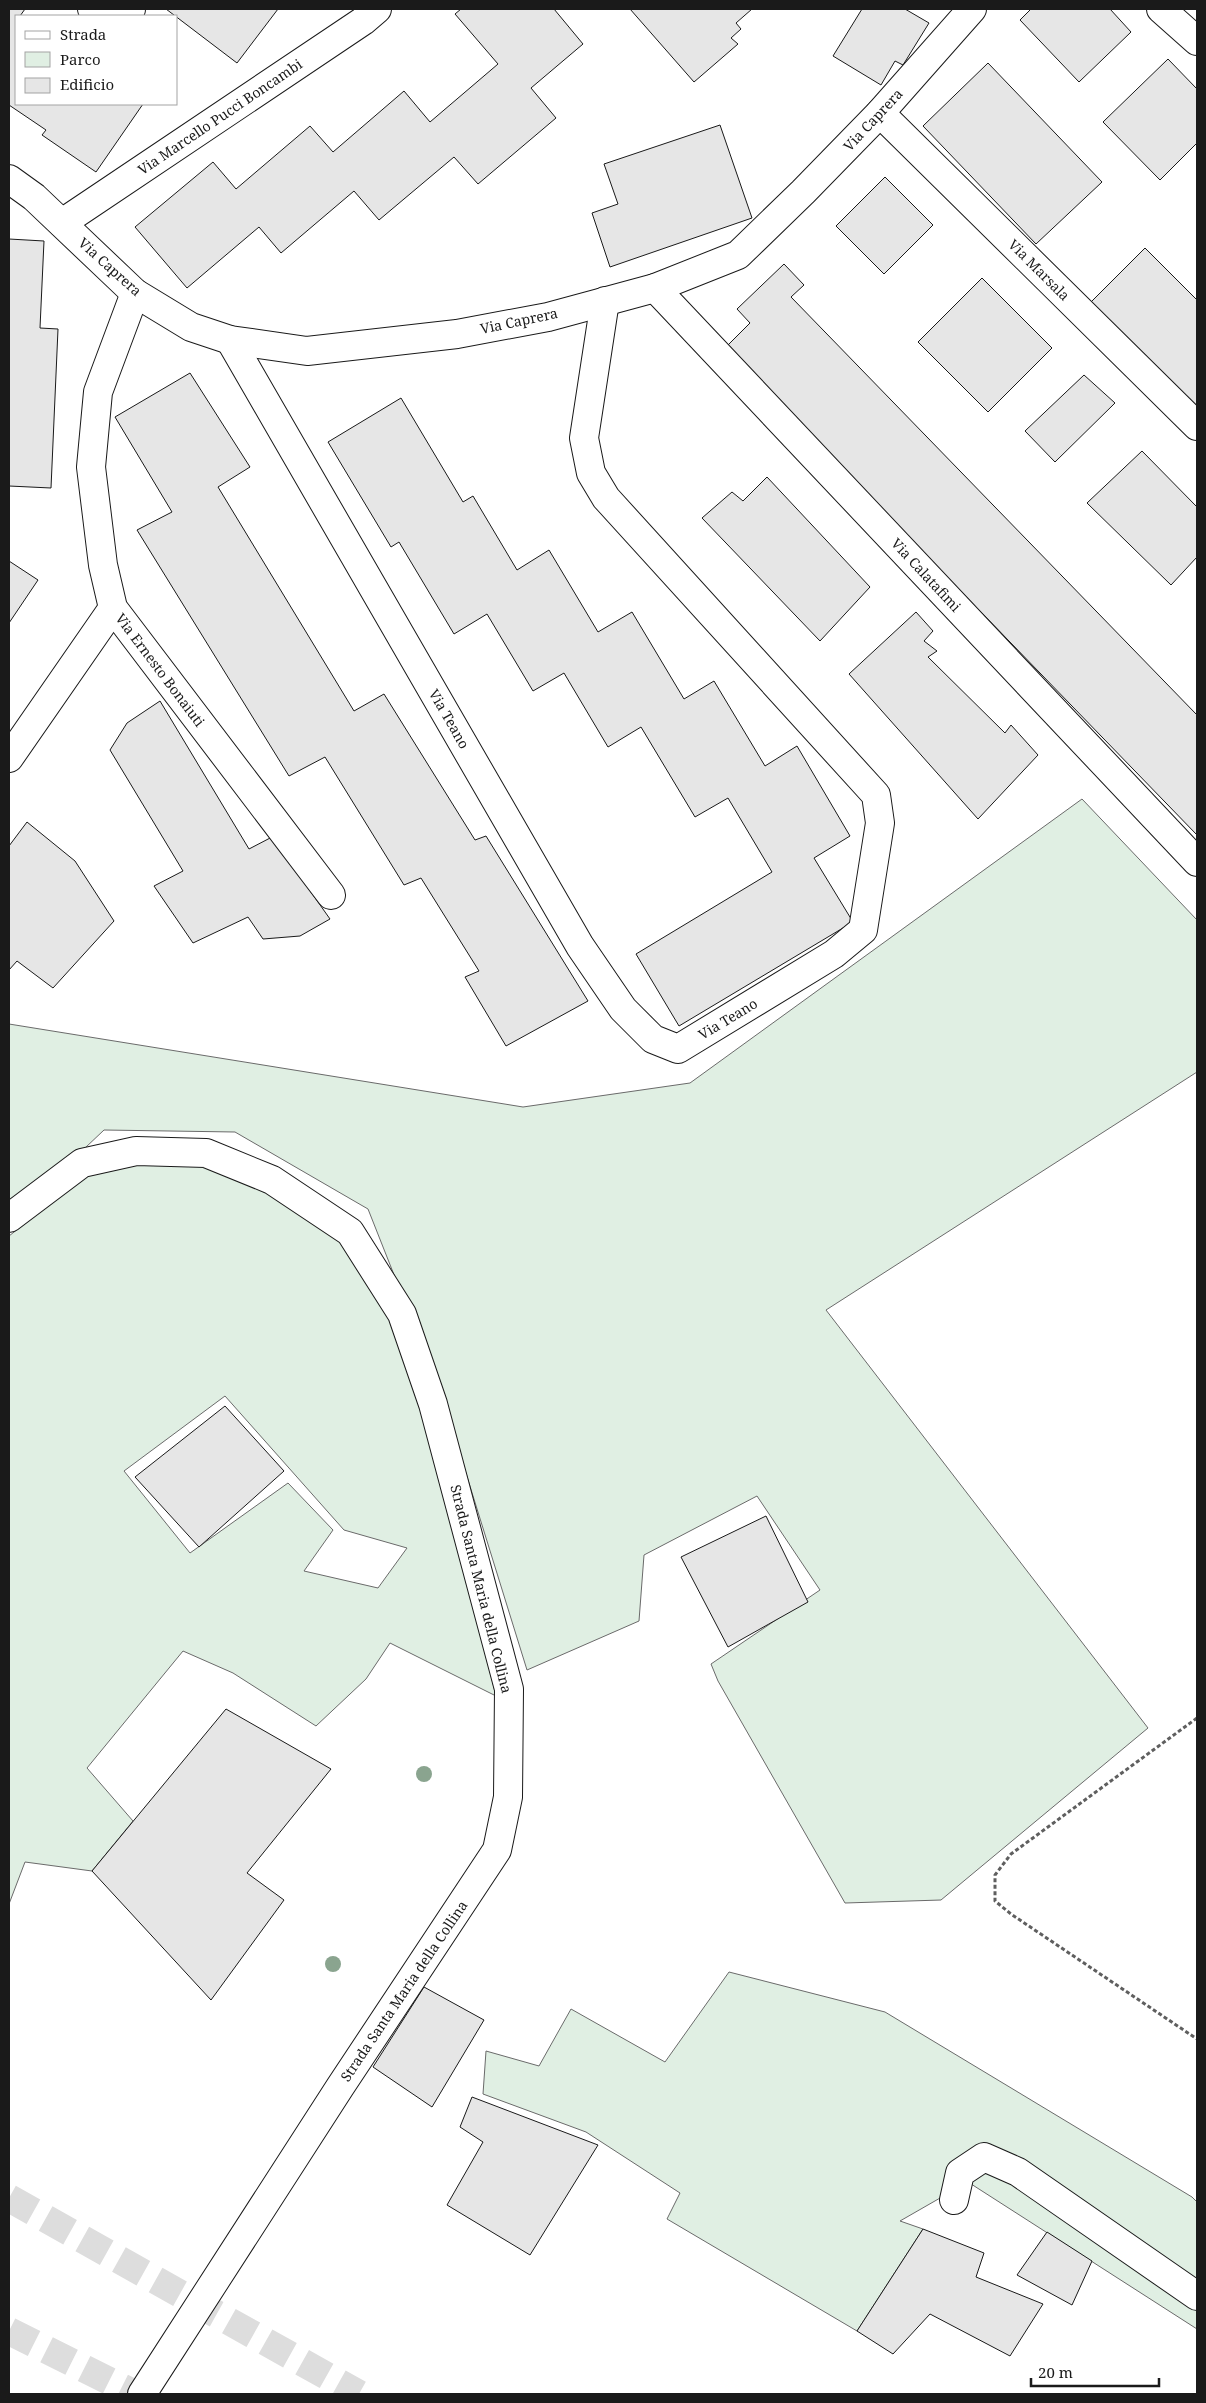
<svg xmlns="http://www.w3.org/2000/svg" width="1206" height="2403" viewBox="0 0 1206 2403" font-family="'Noto Serif',serif">
	<rect width="100%" height="100%" fill="#fff"/>
	<g fill="#e0efe3" stroke="#6a6a6a" fill-rule="evenodd">
		<path d="M1082,799L1197,920V1072L826,1310L1148,1728L941,1900L845,1903L718,1681L711,1664L820,1590L757,1496L644,1555L639,1621L527,1670L442,1396L368,1209L235,1132L104,1130L9,1220V1024L523,1107L690,1083Z"/>
		<path d="M136,1151L206,1153L350,1232L402,1314L496,1696L390,1643L366,1679L316,1726L233,1673L183,1651L87,1768L133,1821L92,1871L25,1862L9,1904V1236L80,1180ZM225,1396L344,1530L407,1548L378,1588L304,1571L333,1530L288,1483L190,1553L124,1471Z"/>
		<path d="M729,1972L885,2012L1192,2197L1197,2202V2329L968,2182L900,2221L923,2229L857,2331L667,2219L680,2193L586,2132L483,2094L486,2051L539,2066L571,2009L665,2062Z"/>
	</g>
	<g fill="#e6e6e6" stroke="#1a1a1a">
		<path d="M9,9H25L20,16H16V104H143L96,172L42,135L46,130L9,105Z"/>
		<path d="M166,9H278L237,63Z"/>
		<path d="M461,9H554L583,44L531,88L556,118L478,184L454,157L379,220L354,191L281,253L259,227L187,288L135,227L213,162L236,189L310,126L333,152L404,91L430,122L498,64L455,14Z"/>
		<path d="M630,9H752L736,23L741,29L731,38L738,44L694,82Z"/>
		<path d="M862,9H905L929,23L903,65L895,61L881,85L833,56Z"/>
		<path d="M1031,9H1110L1131,32L1079,82L1020,20Z"/>
		<path d="M1168,59L1197,89V143L1160,180L1103,122Z"/>
		<path d="M988,63L1102,182L1036,244L923,126Z"/>
		<path d="M720,125L752,218L610,267L592,213L618,204L604,164Z"/>
		<path d="M885,177L933,225L884,274L836,226Z"/>
		<path d="M9,239L44,241L40,328L58,329L51,488L9,486Z"/>
		<path d="M1145,248L1197,300V412L1088,305Z"/>
		<path d="M784,264L804,285L791,297L1197,715V835L725,348L750,323L737,309Z"/>
		<path d="M982,278L1052,348L988,412L918,342Z"/>
		<path d="M190,373L250,467L218,487L354,711L384,694L475,840L486,836L588,1001L506,1046L465,977L479,971L421,878L404,885L325,757L289,776L137,530L172,512L115,417Z"/>
		<path d="M1084,375L1115,403L1055,462L1025,431Z"/>
		<path d="M401,398L463,502L473,496L517,570L549,550L598,632L632,612L684,699L714,681L765,766L797,746L850,836L814,858L853,922L679,1026L636,954L772,872L728,798L695,817L641,727L608,747L564,673L533,691L487,614L454,634L399,542L391,547L328,442Z"/>
		<path d="M1142,451L1197,507V557L1171,585L1087,503Z"/>
		<path d="M767,477L870,587L820,641L702,518L732,492L743,501Z"/>
		<path d="M9,561L38,580L9,623Z"/>
		<path d="M916,612L933,631L924,641L937,651L928,657L1005,733L1011,725L1038,755L978,819L849,674Z"/>
		<path d="M160,701L249,849L272,837L330,919L300,936L263,939L248,917L193,943L154,886L183,871L110,750L127,723Z"/>
		<path d="M27,822L75,861L114,921L53,988L17,961L9,970V846Z"/>
		<path d="M225,1406L284,1471L199,1547L135,1477Z"/>
		<path d="M766,1516L808,1602L728,1647L681,1557Z"/>
		<path d="M226,1709L331,1769L247,1873L284,1900L211,2000L92,1871Z"/>
		<path d="M424,1987L484,2020L432,2107L373,2067Z"/>
		<path d="M472,2097L598,2145L530,2255L447,2205L483,2142L460,2127Z"/>
		<path d="M923,2229L984,2253L976,2277L1043,2304L1010,2356L930,2314L893,2354L857,2331Z"/>
		<path d="M1047,2232L1092,2261L1072,2305L1017,2275Z"/>
	</g>
	<g fill="none" stroke-linecap="round" stroke-linejoin="round">
		<g stroke="#ddd" stroke-width="28" stroke-dasharray="28 14" stroke-linecap="butt">
			<path d="M9,2198L359,2394"/>
			<path d="M9,2331L135,2394"/>
		</g>
		<g stroke="#1a1a1a" stroke-width="30">
			<g id="minor">
				<path d="M92,9L102,16"/>
				<path d="M1161,9L1197,41"/>
				<path d="M125,16L131,9"/>
				<path d="M880,113L1197,426"/>
				<path d="M9,179L34,197L135,293L191,327L230,340L307,351L457,334L548,317L655,288L738,255L803,192L880,113L972,9"/>
				<path d="M62,223L363,21L377,9"/>
				<path d="M655,288L1197,862"/>
				<path d="M135,293L98,392L91,467L103,565L113,608L331,895"/>
				<path d="M230,340L580,946L623,1009L653,1039L678,1049L834,954L863,930L880,823L876,795L606,498L591,473L584,438L605,301"/>
				<path d="M9,758L113,608"/>
				<path d="M9,1218L82,1163L136,1151L206,1153L272,1180L350,1232L402,1314L433,1404L509,1689L508,1797L497,1850L340,2087L142,2394"/>
				<path d="M954,2200L960,2173L984,2157L1018,2172L1197,2296"/>
			</g>
		</g>
		<path stroke="#5f5f5f" stroke-width="3" stroke-dasharray="4 2.5" stroke-linecap="butt" d="M1197,1718L1011,1854L995,1875V1901L1011,1914L1197,2039"/>
		<use href="#minor" stroke="#fff" stroke-width="28"/>
	</g>
	<g fill="#8aa48f">
		<circle cx="424" cy="1774" r="8"/>
		<circle cx="333" cy="1964" r="8"/>
	</g>
	<g text-anchor="middle" stroke-width="4" stroke-linejoin="round" paint-order="stroke">
		<g font-size="14" fill="#1a1a1a" stroke="#fff">
			<text transform="translate(220 117) rotate(-34)" y="5">Via Marcello Pucci Boncambi</text>
			<text transform="translate(873 120) rotate(-47)" y="5">Via Caprera</text>
			<text transform="translate(110 267) rotate(42)" y="5">Via Caprera</text>
			<text transform="translate(1039 270) rotate(45)" y="5">Via Marsala</text>
			<text transform="translate(519 321) rotate(-12)" y="5">Via Caprera</text>
			<text transform="translate(926 575) rotate(47)" y="5">Via Calatafimi</text>
			<text transform="translate(160 670) rotate(53)" y="5">Via Ernesto Bonaiuti</text>
			<text transform="translate(449 719) rotate(60)" y="5">Via Teano</text>
			<text transform="translate(728 1019) rotate(-31)" y="5">Via Teano</text>
			<text transform="translate(481 1589) rotate(76)" y="5">Strada Santa Maria della Collina</text>
			<text transform="translate(404 1991) rotate(-56)" y="5">Strada Santa Maria della Collina</text>
		</g>
	</g>
	<rect width="1206" height="2403" fill="none" stroke="#1a1a1a" stroke-width="20"/>
	<rect x="15" y="15" width="162" height="90" fill="#ffffff" stroke="#a3a3a3"/>
	<rect x="25" y="31" width="25" height="8" fill="#ffffff" stroke="#a3a3a3"/>
	<text x="60" y="40" font-size="15" fill="#1a1a1a">Strada</text>
	<rect x="25" y="52" width="25" height="15" fill="#e0efe3" stroke="#a3a3a3"/>
	<text x="60" y="65" font-size="15" fill="#1a1a1a">Parco</text>
	<rect x="25" y="78" width="25" height="15" fill="#e6e6e6" stroke="#a3a3a3"/>
	<text x="60" y="90" font-size="15" fill="#1a1a1a">Edificio</text>
	<path d="M1031 2378v8h128v-8" fill="none" stroke="#1a1a1a" stroke-width="2.5"/>
	<text x="1038" y="2378" font-size="15" fill="#1a1a1a" stroke="#ffffff" stroke-width="4" paint-order="stroke">20 m</text>
</svg>
